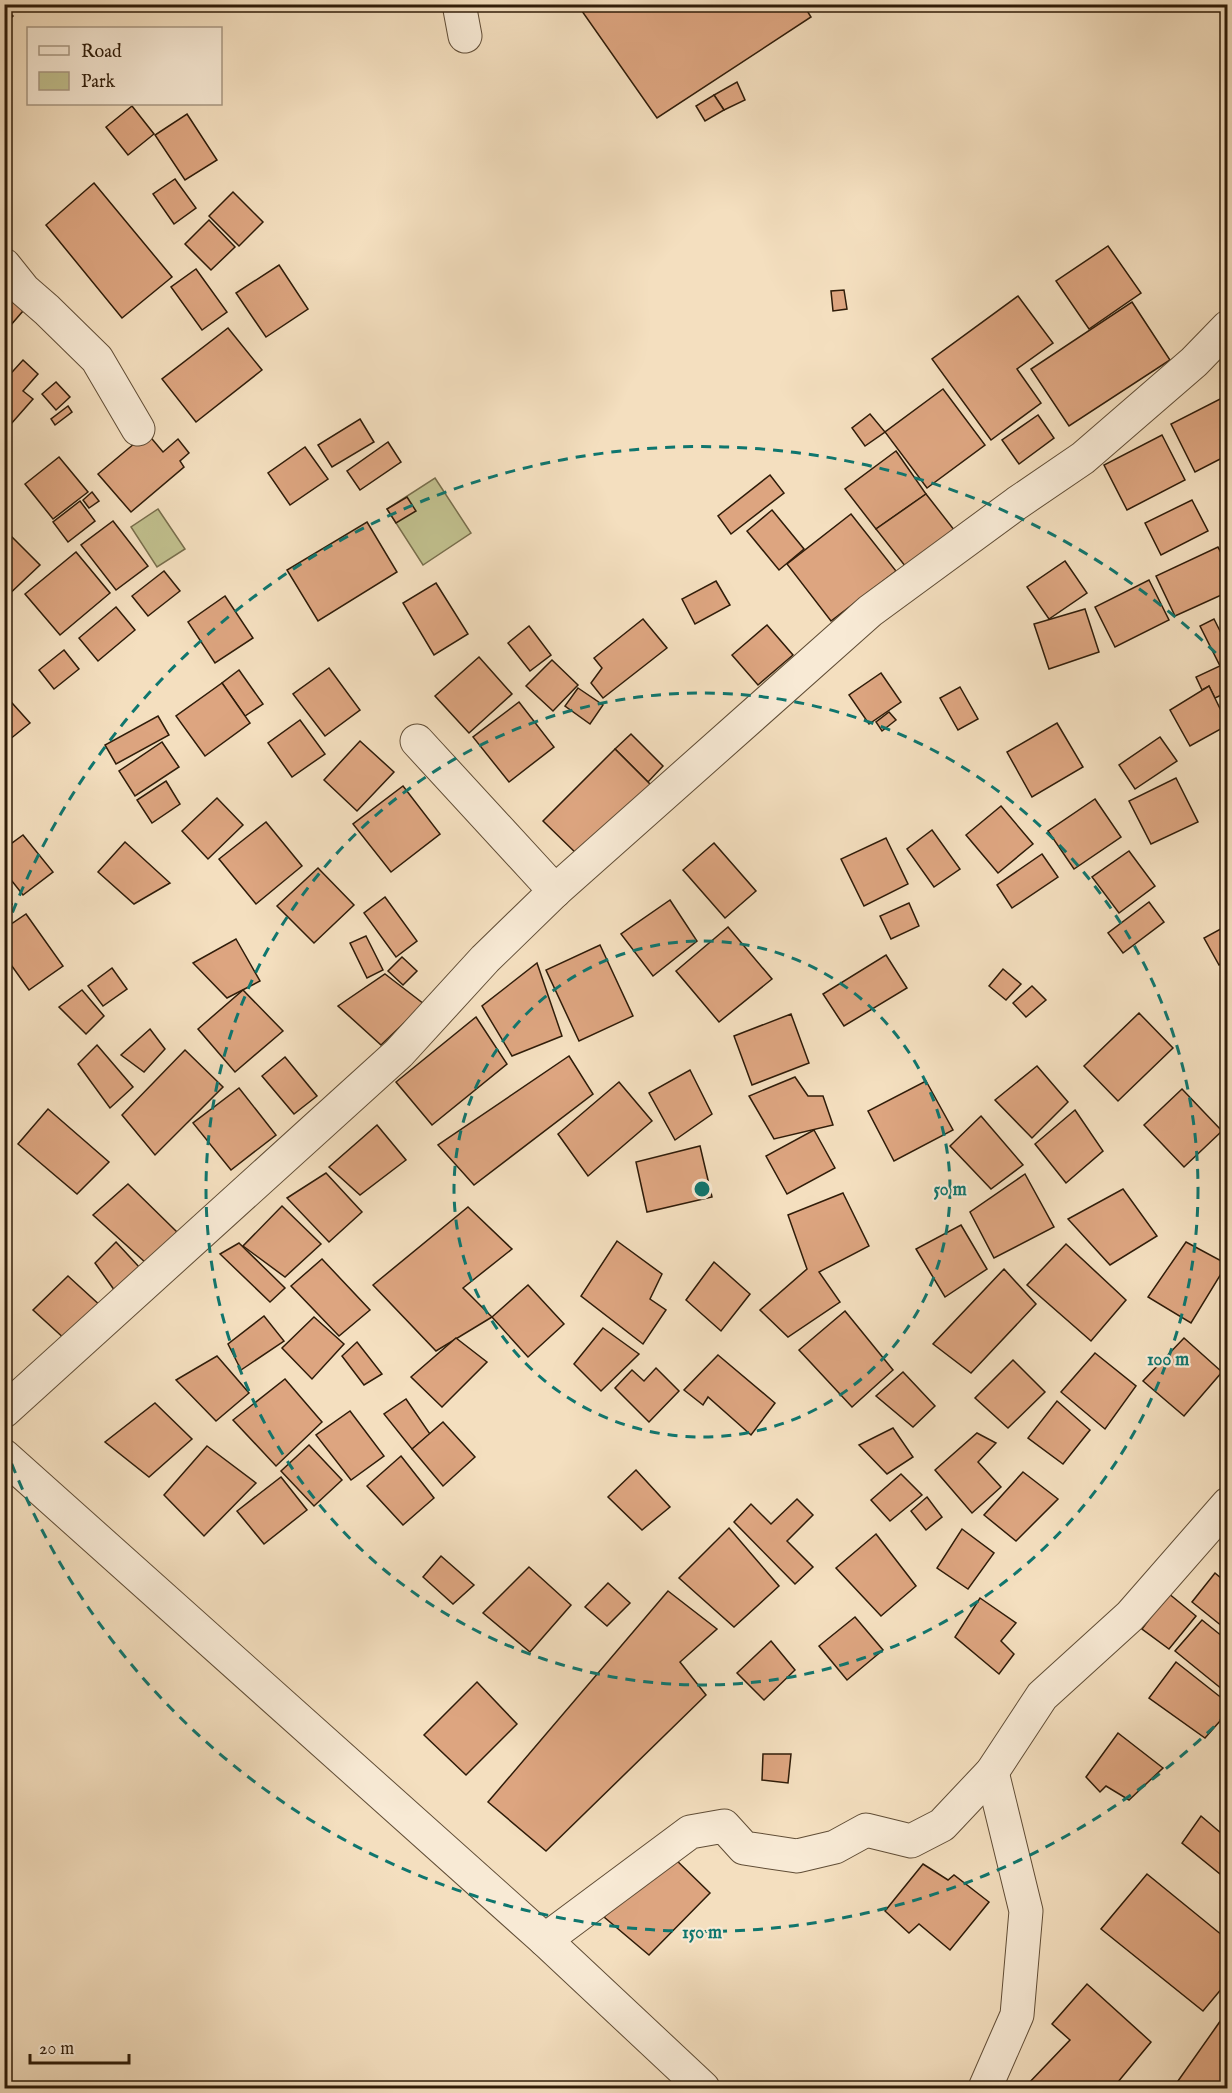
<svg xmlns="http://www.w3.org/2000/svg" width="1232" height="2093" viewBox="0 0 1232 2093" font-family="'IM FELL English',serif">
	<rect width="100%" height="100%" fill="#f4dfbf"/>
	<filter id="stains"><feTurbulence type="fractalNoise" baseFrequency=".00333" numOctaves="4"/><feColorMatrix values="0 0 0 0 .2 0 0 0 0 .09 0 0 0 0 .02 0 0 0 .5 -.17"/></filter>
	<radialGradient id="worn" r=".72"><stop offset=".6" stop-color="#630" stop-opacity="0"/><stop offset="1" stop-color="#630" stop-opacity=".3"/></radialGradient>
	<g fill="#c1c08e" stroke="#786e4c" stroke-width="1.5">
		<path d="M435,478L471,533L423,565L387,509Z"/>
		<path d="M158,509L185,549L157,567L131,527Z"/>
	</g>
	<g fill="#dda580" stroke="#2f1c09" stroke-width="1.5">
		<path d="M577,4H803L811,17L657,118Z"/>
		<path d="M4,8L13,16L4,24Z"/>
		<path d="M737,82L745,100L724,110L714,95Z"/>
		<path d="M714,95L724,110L705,121L696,106Z"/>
		<path d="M132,106L154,134L128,155L106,127Z"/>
		<path d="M187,114L217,160L185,180L155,135Z"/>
		<path d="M175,179L196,208L174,224L153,194Z"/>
		<path d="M94,183L172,277L122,318L46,225Z"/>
		<path d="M233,192L263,222L239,246L209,216Z"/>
		<path d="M209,220L235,247L211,270L185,244Z"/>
		<path d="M1108,246L1141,293L1089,329L1056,281Z"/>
		<path d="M279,265L308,309L266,337L236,293Z"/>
		<path d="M196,269L227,312L202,330L171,287Z"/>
		<path d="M4,285L29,304L4,333Z"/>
		<path d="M844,290L847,309L833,311L831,291Z"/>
		<path d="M1018,296L1053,343L1017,369L1041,403L991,440L932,359Z"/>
		<path d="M1132,302L1170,360L1069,426L1031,369Z"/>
		<path d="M228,328L262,370L196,422L162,379Z"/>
		<path d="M23,360L38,374L23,391L33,399L11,424L4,418V381Z"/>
		<path d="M56,382L70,397L56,410L42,394Z"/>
		<path d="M943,389L985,445L927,488L885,432Z"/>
		<path d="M1224,397L1228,405V455L1195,472L1171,424Z"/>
		<path d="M68,406L72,412L55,425L51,419Z"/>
		<path d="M870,414L885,432L865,446L852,428Z"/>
		<path d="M1038,415L1054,438L1019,464L1002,440Z"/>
		<path d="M360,419L374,442L332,467L318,445Z"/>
		<path d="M147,433L163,452L178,439L189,453L180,461L184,467L131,512L98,474Z"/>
		<path d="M1162,435L1185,480L1127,510L1104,465Z"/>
		<path d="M388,442L401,462L360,490L347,471Z"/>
		<path d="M305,447L328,479L290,505L268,473Z"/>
		<path d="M896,451L926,494L876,529L845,489Z"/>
		<path d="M59,457L88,492L53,519L25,484Z"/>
		<path d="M770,475L784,493L731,534L718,516Z"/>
		<path d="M92,492L99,501L89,508L83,500Z"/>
		<path d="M926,494L962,540L913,576L876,529Z"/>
		<path d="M407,497L416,511L396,523L387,509Z"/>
		<path d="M1192,500L1208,531L1161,555L1145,523Z"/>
		<path d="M80,501L95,521L68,542L53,522Z"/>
		<path d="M772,510L804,549L779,570L747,531Z"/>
		<path d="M851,514L896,571L831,621L787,564Z"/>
		<path d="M113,521L148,566L116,590L81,545Z"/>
		<path d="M367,522L397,572L318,621L287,570Z"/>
		<path d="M4,529L40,565L4,599Z"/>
		<path d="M1218,547L1228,567V592L1175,616L1156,576Z"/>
		<path d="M76,552L110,593L60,635L25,594Z"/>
		<path d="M1065,561L1087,593L1049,619L1027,587Z"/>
		<path d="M164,571L180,591L148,616L132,596Z"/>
		<path d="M1149,580L1169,620L1115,647L1095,607Z"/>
		<path d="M716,581L730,605L695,624L682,599Z"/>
		<path d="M436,583L468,634L434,655L403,603Z"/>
		<path d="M225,596L253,638L215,663L188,622Z"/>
		<path d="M116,607L135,630L98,661L79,638Z"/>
		<path d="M1085,609L1099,652L1049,669L1034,624Z"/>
		<path d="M643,619L667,648L603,698L591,683L602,668L594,658Z"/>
		<path d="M1214,619L1228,647V692L1215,698L1209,686L1202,690L1196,677L1220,666L1200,626Z"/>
		<path d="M767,625L793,655L758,685L732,655Z"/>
		<path d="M529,626L551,655L530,671L508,643Z"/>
		<path d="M64,650L79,669L54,689L39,670Z"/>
		<path d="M479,657L512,694L469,733L435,696Z"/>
		<path d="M552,660L578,685L553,711L526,686Z"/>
		<path d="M329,668L360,710L325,736L293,694Z"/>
		<path d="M239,670L263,704L245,716L222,683Z"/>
		<path d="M881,673L901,702L869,724L849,695Z"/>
		<path d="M222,683L250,723L205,756L176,716Z"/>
		<path d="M1209,686L1228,725L1190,746L1170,710Z"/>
		<path d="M960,687L978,719L958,730L940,698Z"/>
		<path d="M578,688L603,705L590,724L565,706Z"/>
		<path d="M4,694L30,723L4,744Z"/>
		<path d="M519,702L554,747L509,782L473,737Z"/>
		<path d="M889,712L896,720L882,731L876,722Z"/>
		<path d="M158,716L169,735L116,764L105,745Z"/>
		<path d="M300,720L325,754L292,777L268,743Z"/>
		<path d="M1057,723L1083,767L1032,797L1007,752Z"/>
		<path d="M631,734L663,766L648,782L615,749Z"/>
		<path d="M1160,737L1177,761L1135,789L1119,765Z"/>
		<path d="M360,741L394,772L357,811L324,780Z"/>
		<path d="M162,742L179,767L135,796L119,771Z"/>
		<path d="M615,749L652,786L581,858L543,821Z"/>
		<path d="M1176,778L1198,822L1151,844L1129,801Z"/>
		<path d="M166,781L180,804L152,823L137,800Z"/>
		<path d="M403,786L440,834L391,872L353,824Z"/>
		<path d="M217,798L243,825L208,859L182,831Z"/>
		<path d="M1095,799L1121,837L1074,869L1048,831Z"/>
		<path d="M1001,806L1033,844L998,873L966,835Z"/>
		<path d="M266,822L302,866L256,904L219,859Z"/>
		<path d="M932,830L960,869L934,887L907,849Z"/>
		<path d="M23,835L53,872L23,895L4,871V849Z"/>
		<path d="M886,838L908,884L864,906L841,859Z"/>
		<path d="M125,842L170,883L134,904L98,872Z"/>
		<path d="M714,843L756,891L725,918L683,870Z"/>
		<path d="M1129,851L1155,886L1119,913L1092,877Z"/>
		<path d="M1042,854L1058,877L1012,908L997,885Z"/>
		<path d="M318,868L354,905L314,943L277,906Z"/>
		<path d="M4,894L12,904L4,909Z"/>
		<path d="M385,897L417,941L396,957L364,913Z"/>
		<path d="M670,900L697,941L653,976L621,934Z"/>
		<path d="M1149,902L1164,922L1123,953L1108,933Z"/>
		<path d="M909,903L919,926L891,939L880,916Z"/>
		<path d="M26,914L63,966L29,990L4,955V929Z"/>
		<path d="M1228,925V960L1219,965L1204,938Z"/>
		<path d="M728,927L772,979L719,1022L676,971Z"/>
		<path d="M366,936L383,970L367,978L350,943Z"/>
		<path d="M236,939L260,981L227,998L193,963Z"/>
		<path d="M600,945L633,1016L579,1041L546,970Z"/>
		<path d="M886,955L907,988L844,1026L823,994Z"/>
		<path d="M402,957L417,971L403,985L388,971Z"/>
		<path d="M537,963L562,1036L512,1056L482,1006Z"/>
		<path d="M112,968L127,989L103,1006L88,986Z"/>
		<path d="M1003,969L1021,984L1006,1000L989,986Z"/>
		<path d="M385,974L424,1004L381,1045L338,1006Z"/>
		<path d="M1032,986L1046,1000L1026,1017L1013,1003Z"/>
		<path d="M82,990L104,1016L86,1034L59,1007Z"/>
		<path d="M243,990L283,1031L235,1072L198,1029Z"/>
		<path d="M1139,1013L1173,1048L1118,1101L1084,1066Z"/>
		<path d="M791,1014L809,1063L752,1085L734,1036Z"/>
		<path d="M476,1017L507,1064L432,1125L396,1082Z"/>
		<path d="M150,1029L165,1049L144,1072L121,1055Z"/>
		<path d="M97,1045L133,1087L110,1108L78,1064Z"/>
		<path d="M185,1050L223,1087L155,1155L122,1115Z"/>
		<path d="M569,1056L593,1094L474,1185L438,1145Z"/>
		<path d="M285,1057L317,1096L294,1114L262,1076Z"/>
		<path d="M1037,1066L1068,1102L1032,1138L995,1100Z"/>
		<path d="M690,1070L712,1114L675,1140L649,1093Z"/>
		<path d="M795,1077L808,1096H823L833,1125L774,1139L749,1096Z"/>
		<path d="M926,1081L953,1130L894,1161L868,1111Z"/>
		<path d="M619,1082L652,1121L588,1176L558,1134Z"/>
		<path d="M239,1088L276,1135L231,1170L193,1123Z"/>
		<path d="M1182,1089L1222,1131L1184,1167L1144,1125Z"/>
		<path d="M48,1109L109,1162L77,1194L18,1144Z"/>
		<path d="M1075,1110L1103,1151L1066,1183L1035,1144Z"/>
		<path d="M981,1116L1023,1165L991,1189L950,1146Z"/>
		<path d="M377,1125L406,1160L360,1195L329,1167Z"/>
		<path d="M814,1130L835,1168L787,1194L766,1156Z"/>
		<path d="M700,1146L712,1197L647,1212L636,1162Z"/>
		<path d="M326,1173L362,1212L329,1242L287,1198Z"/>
		<path d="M1025,1174L1054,1227L994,1258L970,1212Z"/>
		<path d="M128,1184L177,1232L146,1263L93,1215Z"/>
		<path d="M1123,1189L1157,1236L1110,1265L1068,1219Z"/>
		<path d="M843,1193L869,1246L819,1272L840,1302L788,1337L760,1310L807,1269L788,1215Z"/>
		<path d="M282,1206L321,1244L285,1277L243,1246Z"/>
		<path d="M468,1207L512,1249L463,1288L492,1317L436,1351L373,1285Z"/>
		<path d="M961,1225L987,1269L945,1297L916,1249Z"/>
		<path d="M617,1241L662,1274L650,1299L666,1310L643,1344L581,1296Z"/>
		<path d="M116,1242L140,1268L115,1291L95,1263Z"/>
		<path d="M1186,1242L1227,1264L1191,1323L1148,1297Z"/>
		<path d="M239,1243L285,1288L270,1302L220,1254Z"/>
		<path d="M1066,1244L1126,1300L1091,1341L1027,1285Z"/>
		<path d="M322,1259L370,1310L339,1336L291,1286Z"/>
		<path d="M714,1262L750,1294L721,1331L686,1300Z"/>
		<path d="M1004,1269L1036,1304L971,1373L933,1344Z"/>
		<path d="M68,1276L103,1308L67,1341L33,1310Z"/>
		<path d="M528,1285L564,1324L528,1357L492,1317Z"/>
		<path d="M845,1311L893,1370L852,1407L799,1350Z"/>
		<path d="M264,1316L284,1341L241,1370L228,1344Z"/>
		<path d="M314,1317L344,1344L312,1379L282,1348Z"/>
		<path d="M603,1328L639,1354L601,1391L574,1364Z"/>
		<path d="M456,1338L487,1362L442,1407L411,1377Z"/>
		<path d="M1184,1338L1222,1372L1184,1416L1143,1381Z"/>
		<path d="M357,1342L382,1374L364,1385L342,1356Z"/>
		<path d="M1095,1353L1136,1386L1105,1429L1061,1392Z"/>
		<path d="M718,1355L775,1403L751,1435L708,1397L703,1405L684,1390Z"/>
		<path d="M217,1356L249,1393L216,1421L176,1380Z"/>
		<path d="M1013,1360L1045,1392L1008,1428L975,1398Z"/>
		<path d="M656,1368L679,1391L649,1422L615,1388L632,1370L644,1381Z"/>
		<path d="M903,1372L935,1406L913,1427L876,1396Z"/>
		<path d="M285,1379L322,1422L276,1466L233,1420Z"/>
		<path d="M406,1399L430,1434L412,1449L384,1414Z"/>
		<path d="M1057,1401L1090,1430L1063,1464L1028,1438Z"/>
		<path d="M155,1403L192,1439L149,1477L105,1442Z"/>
		<path d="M350,1411L384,1456L351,1480L316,1435Z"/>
		<path d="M443,1422L475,1457L443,1486L412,1449Z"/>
		<path d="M893,1428L913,1457L887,1474L859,1445Z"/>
		<path d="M977,1433L996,1443L978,1462L1001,1487L972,1513L935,1470Z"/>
		<path d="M309,1445L342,1480L314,1506L281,1471Z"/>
		<path d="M207,1446L256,1483L204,1536L164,1495Z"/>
		<path d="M401,1456L434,1498L403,1525L367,1486Z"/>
		<path d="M636,1470L670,1507L642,1530L608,1497Z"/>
		<path d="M1023,1472L1058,1499L1016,1541L984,1515Z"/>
		<path d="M901,1474L922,1495L890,1521L871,1500Z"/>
		<path d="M281,1477L307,1510L264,1544L237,1511Z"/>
		<path d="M927,1497L942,1517L926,1530L911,1511Z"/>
		<path d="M797,1499L813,1515L787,1541L813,1567L795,1584L734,1522L751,1504L771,1524Z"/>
		<path d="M729,1528L779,1586L734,1627L679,1578Z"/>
		<path d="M962,1529L994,1553L968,1589L937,1568Z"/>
		<path d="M876,1534L916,1586L881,1616L836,1568Z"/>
		<path d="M441,1556L474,1585L453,1604L423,1577Z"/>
		<path d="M529,1567L571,1605L530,1652L483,1613Z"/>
		<path d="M1215,1573L1228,1584V1631L1192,1602Z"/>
		<path d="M608,1583L630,1603L607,1626L585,1607Z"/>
		<path d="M668,1591L717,1629L680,1662L706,1695L546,1851L488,1802Z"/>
		<path d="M1168,1593L1196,1616L1169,1649L1142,1629Z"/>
		<path d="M980,1598L1016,1623L1001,1641L1014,1654L999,1674L955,1637Z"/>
		<path d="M855,1617L883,1650L847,1680L819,1646Z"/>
		<path d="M1202,1620L1228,1641V1694L1175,1651Z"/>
		<path d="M771,1641L795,1670L764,1700L737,1673Z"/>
		<path d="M1176,1662L1228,1703V1712L1205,1738L1149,1698Z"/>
		<path d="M477,1682L517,1724L466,1775L424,1735Z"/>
		<path d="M1118,1733L1163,1768L1129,1800L1106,1786L1100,1792L1086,1777Z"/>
		<path d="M763,1754H791L788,1783L762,1780Z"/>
		<path d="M1201,1816L1228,1839V1865L1220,1874L1182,1843Z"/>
		<path d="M671,1855L710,1893L649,1955L604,1917Z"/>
		<path d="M923,1864L948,1880L954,1875L989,1902L950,1950L919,1924L909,1933L885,1911Z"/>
		<path d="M1147,1874L1228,1940V1981L1203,2011L1101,1929Z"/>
		<path d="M1087,1984L1151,2042L1113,2088H1028L1026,2086L1070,2040L1052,2024Z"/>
		<path d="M1228,2010V2088H1173L1214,2030Z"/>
	</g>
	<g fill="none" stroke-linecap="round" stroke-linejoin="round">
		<g stroke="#604d36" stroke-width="35">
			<g id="minor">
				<path d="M459,4L465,36"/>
				<path d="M4,265L24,290L47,310L97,359L138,429"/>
				<path d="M417,741L555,891"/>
				<path d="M4,1411L399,1053L485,959L555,891L870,611L1017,503L1083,458L1194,362L1228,327"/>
				<path d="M4,1456L545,1940L703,2088"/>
				<path d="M545,1940L690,1832L724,1826L744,1848L797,1856L835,1847L866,1830L911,1841L942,1825L992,1772L1042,1696L1130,1616L1228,1504"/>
				<path d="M985,2088L1017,2015L1026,1911L992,1772"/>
			</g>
		</g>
		<use href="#minor" stroke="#f8ead5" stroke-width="33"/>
	</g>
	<g fill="none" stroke="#0f766e" stroke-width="3" stroke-dasharray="10 8">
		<circle cx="702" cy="1189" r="248"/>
		<circle cx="702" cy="1189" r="496"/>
		<path d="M1227 1714A743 743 0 0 1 6 1449M6 929A743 743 0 0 1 1227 664"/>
	</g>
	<circle cx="702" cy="1189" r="9" fill="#0f766e" stroke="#f8ead5" stroke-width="3"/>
	<g font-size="18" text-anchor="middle" font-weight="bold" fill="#0f766e" stroke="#f8ead5" stroke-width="4.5" stroke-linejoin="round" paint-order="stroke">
		<text x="950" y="1195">50 m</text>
		<text x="1168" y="1365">100 m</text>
		<text x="702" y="1938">150 m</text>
	</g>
	<rect width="1232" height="2093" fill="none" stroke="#f4dfbf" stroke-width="24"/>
	<rect x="6" y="6" width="1220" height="2081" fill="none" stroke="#2f1c09" stroke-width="3"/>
	<rect x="12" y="12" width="1208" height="2069" fill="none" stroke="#2f1c09" stroke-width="1.5"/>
	<rect x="27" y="27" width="195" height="78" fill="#f8ead5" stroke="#a89883" stroke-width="1.5"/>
	<rect x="39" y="46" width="30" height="9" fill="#f8ead5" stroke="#a89883" stroke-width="1.5"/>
	<text x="81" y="57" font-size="18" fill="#2f1c09">Road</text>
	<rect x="39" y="72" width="30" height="18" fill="#c1c08e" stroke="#a89883" stroke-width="1.5"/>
	<text x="81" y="87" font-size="18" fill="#2f1c09">Park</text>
	<path d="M30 2054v9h99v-9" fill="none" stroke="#2f1c09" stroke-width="3"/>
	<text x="39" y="2054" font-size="18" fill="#2f1c09" stroke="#f8ead5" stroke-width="4.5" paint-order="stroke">20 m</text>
	<rect width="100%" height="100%" filter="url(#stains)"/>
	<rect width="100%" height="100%" fill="url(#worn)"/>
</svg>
